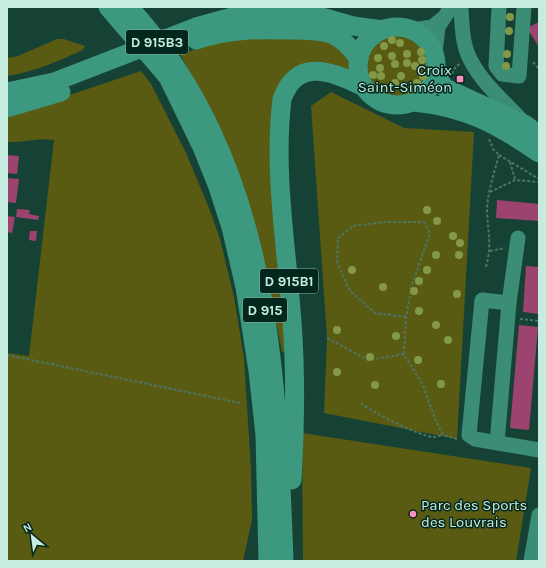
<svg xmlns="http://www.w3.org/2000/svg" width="546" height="568" viewBox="0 0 546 568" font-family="Karla,sans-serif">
	<rect width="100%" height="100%" fill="#164235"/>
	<g fill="#595b13">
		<path d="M239,36L326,38L352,62V75L284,85L288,352H282L261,249L219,127L180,54Z"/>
		<circle cx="397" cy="68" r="32"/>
		<path d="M57,39H64L85,46L83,50C58,61 34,72 7,76V58L18,56Z"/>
		<path d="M141,71L151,84L186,153L209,208L220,239L234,297L244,358L251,470L252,520L243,561H7V353L29,356L54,140C38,137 24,143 7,142V112L37,106Z"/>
		<path d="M331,92L404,128L474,132L457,439L324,413L327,338L311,106Z"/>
		<path d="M302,433L531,468L516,561H303Z"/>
	</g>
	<g fill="#9c4370">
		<path d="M539,22V47L527,28Z"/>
		<path d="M7,155L19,156L17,174L7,173Z"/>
		<path d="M7,178L19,179L16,203L7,202Z"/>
		<path d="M497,200L539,204V221L496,218Z"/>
		<path d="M17,209L30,210L29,214L39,216L38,220L16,217Z"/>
		<path d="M7,216L15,217L12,233L7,232Z"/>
		<path d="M30,231H37L36,241L29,240Z"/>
		<path d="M526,266L539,267V314L523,312Z"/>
		<path d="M519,325L538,327L529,430L510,428Z"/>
	</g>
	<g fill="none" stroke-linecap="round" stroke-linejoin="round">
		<g stroke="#4b7668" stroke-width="2" stroke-dasharray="3 2" stroke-linecap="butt">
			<path d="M394,21H403"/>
			<path d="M533,62L539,69"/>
			<path d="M452,74L456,66L460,64"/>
			<path d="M499,155L539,179"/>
			<path d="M510,162L515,179"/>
			<path d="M490,192L515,180L539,182"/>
			<path d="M490,251L505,248"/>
			<path d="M486,267C492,246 488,233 487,212C487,193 494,174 499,155L493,149L489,139"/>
			<path d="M520,319L539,321"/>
			<path d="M327,338L368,360L404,354L423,385L435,419L443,435L457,439"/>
			<path d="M404,354L406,317L412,285L430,233L424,222H384L353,226L338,238L337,262L350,291L375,313L406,317"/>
			<path d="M7,355L240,403"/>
			<path d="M361,403C373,413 419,436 434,437C437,437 441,435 443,435"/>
		</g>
		<g stroke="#3b8d75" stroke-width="15">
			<path d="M461,7C462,25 462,45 471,61C483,84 506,103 523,122"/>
			<path d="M499,7L496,66L502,74L519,76L524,7"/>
			<path d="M412,30L432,27L442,19"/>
			<path d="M435,54L438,27L451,7"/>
			<path d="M518,238L509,303L482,300L469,435L475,439L539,450"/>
			<path d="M497,443L509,303"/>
			<path d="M531,561L539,515"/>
		</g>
		<g stroke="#3c987e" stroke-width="19">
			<path d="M108,7L168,77L202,147L218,187L231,227L245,287L258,371L265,435L268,561"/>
			<path d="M129,7C269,161 277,364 284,561"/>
			<circle cx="397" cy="66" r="39"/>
			<path d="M196,40C228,29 259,29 292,30C306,30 319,30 332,34C343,39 352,49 359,59"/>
			<path d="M436,76L445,88L526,125L539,135"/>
			<path d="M7,92L54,82L196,27L236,16L267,12L311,14L353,26L383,30"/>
			<path d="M414,102C465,107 497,124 539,153"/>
			<path d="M7,108L61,92"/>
			<path d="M292,480C295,428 296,374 292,322C287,248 273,173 282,99C298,56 333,72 364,87"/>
		</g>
	</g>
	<g fill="#839948">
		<circle cx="510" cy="17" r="4"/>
		<circle cx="509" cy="31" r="4"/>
		<circle cx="392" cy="40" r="4"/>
		<circle cx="400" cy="43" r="4"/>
		<circle cx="384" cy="46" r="4"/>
		<circle cx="421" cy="52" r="4"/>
		<circle cx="407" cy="54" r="4"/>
		<circle cx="507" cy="54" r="4"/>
		<circle cx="392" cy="56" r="4"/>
		<circle cx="378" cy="58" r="4"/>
		<circle cx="422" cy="60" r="4"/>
		<circle cx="407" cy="63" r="4"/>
		<circle cx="395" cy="64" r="4"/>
		<circle cx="415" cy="66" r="4"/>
		<circle cx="506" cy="66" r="4"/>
		<circle cx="380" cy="68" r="4"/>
		<circle cx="373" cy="75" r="4"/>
		<circle cx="381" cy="76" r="4"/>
		<circle cx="401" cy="76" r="4"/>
		<circle cx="423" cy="76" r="4"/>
		<circle cx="395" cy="83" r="4"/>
		<circle cx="417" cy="83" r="4"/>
		<circle cx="403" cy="86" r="4"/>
		<circle cx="411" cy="90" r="4"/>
		<circle cx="427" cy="210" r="4"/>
		<circle cx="437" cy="221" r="4"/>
		<circle cx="453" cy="236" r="4"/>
		<circle cx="460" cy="243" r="4"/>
		<circle cx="436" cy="255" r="4"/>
		<circle cx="459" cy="255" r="4"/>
		<circle cx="352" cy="270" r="4"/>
		<circle cx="427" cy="270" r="4"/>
		<circle cx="419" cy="281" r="4"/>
		<circle cx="383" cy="287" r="4"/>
		<circle cx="414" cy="291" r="4"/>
		<circle cx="457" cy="294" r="4"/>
		<circle cx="419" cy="311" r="4"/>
		<circle cx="436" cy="325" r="4"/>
		<circle cx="337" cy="330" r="4"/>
		<circle cx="396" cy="336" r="4"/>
		<circle cx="448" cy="340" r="4"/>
		<circle cx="370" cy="357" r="4"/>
		<circle cx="418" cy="360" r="4"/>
		<circle cx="337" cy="372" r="4"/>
		<circle cx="441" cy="384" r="4"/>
		<circle cx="375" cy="385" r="4"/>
	</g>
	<g fill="#fc8fc2" stroke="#03271d" stroke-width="1.5">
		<rect x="456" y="75" width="8" height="8" rx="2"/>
		<circle cx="413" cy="514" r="4"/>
	</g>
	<g text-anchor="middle" stroke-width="3" stroke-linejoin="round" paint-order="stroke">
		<g fill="#03271d" stroke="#8bb1a4" stroke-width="1">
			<rect x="126" y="30" width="62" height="24" rx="3"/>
			<rect x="260" y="269" width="58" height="24" rx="3"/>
			<rect x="243" y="298" width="44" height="24" rx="3"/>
		</g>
		<g font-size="14" font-weight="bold" fill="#c5ecde">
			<text x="157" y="47">D 915B3</text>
			<text x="289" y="286">D 915B1</text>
			<text x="265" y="315">D 915</text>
		</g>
		<g font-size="15" fill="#c5ecde" stroke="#03271d" text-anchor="end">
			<text x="452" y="75">Croix<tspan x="452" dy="17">Saint-Siméon</tspan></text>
			<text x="421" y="510" text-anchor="start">Parc des Sports<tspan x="421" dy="17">des Louvrais</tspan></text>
		</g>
	</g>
	<rect width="546" height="568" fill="none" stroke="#c5ecde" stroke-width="16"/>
	<g transform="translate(32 536) rotate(331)" stroke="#03271d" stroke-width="3" paint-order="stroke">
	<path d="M0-3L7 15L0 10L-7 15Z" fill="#c5ecde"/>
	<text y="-6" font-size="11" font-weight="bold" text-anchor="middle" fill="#c5ecde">N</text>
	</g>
</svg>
